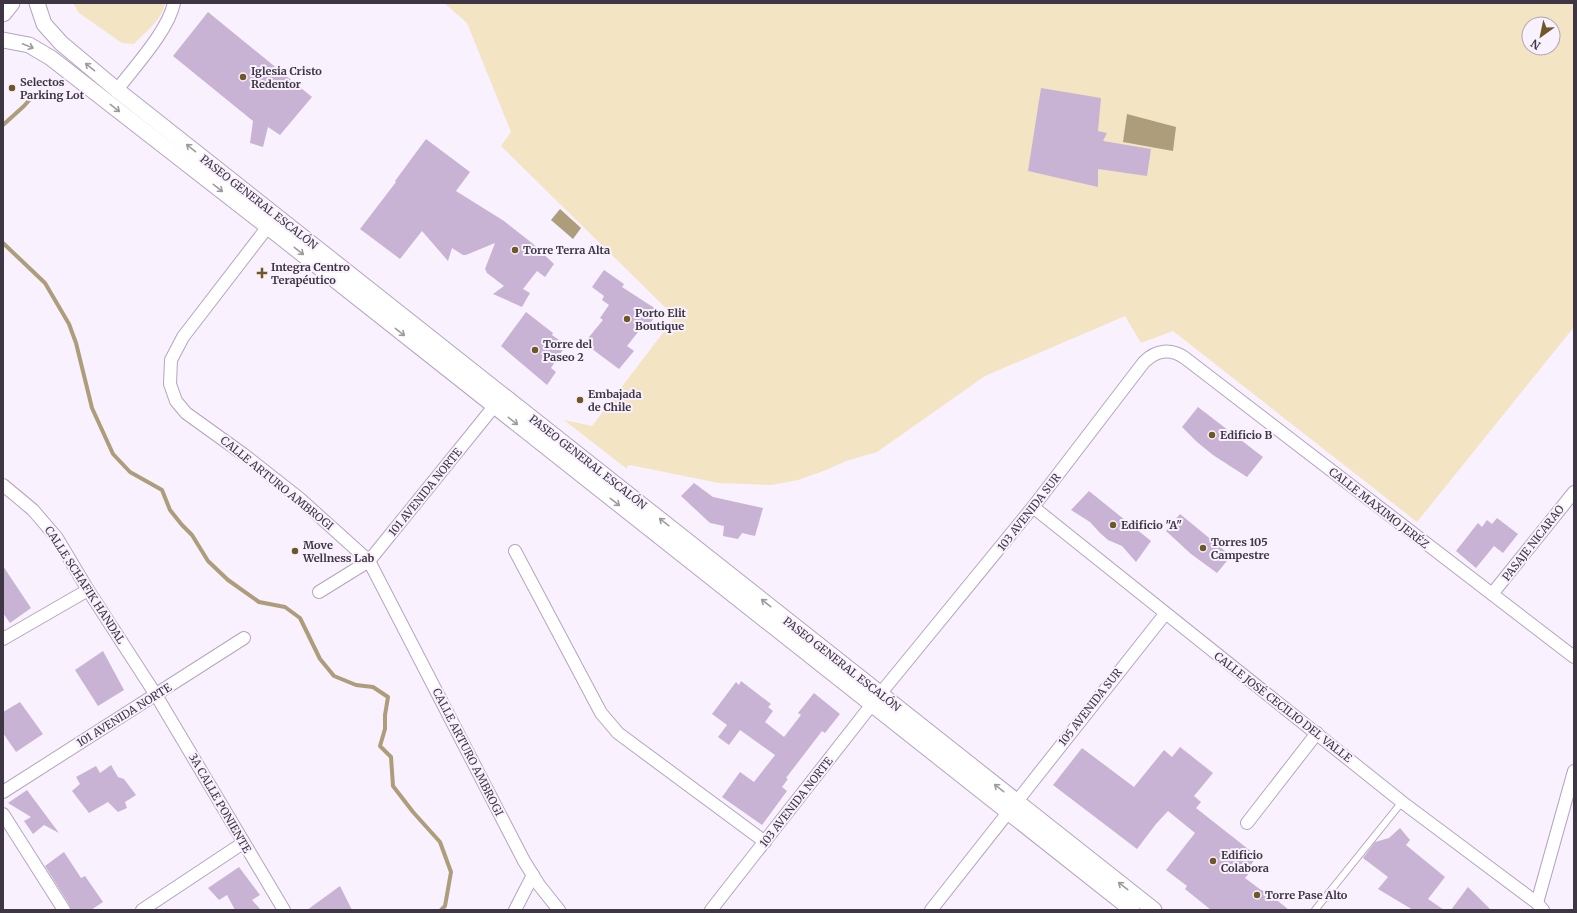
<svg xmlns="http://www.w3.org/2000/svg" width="1577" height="913" viewBox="0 0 1577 913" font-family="Merriweather,serif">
	<rect width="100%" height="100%" fill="#f9f1fd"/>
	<g fill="#f3e4c4" fill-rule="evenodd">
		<path d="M73,3H165C163,19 145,32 134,44L122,43L79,13Z"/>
		<path d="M444,3H1574V327L1417,522L1173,331L1141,343L1125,316L985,376L877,452L846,461L826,470L798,480L771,485L719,483L630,465L627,466V469L564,420L592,426L675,317L501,146L511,132L467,23ZM1529,24H1553V48H1529Z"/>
	</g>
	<g fill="#ad9d7b">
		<path d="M1127,114L1176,127L1173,151L1123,142Z"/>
		<path d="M560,209L581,228L573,239L551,220Z"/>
	</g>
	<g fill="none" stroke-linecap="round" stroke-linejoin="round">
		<g stroke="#ad9d7b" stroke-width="4">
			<path d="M3,125L24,106L32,97"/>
			<path d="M3,243L45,283L69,324L76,343L92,408L113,454L130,472L162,490L170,510L182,525L192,535L208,561L228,580L259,602L285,607L300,618L320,659L334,676L356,685L373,687L388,697L385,715V729L380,746L391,757L393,786L413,812L440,842L451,872L445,906L441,910"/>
		</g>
	</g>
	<g fill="#c9b3d4">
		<path d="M208,12L312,97L280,135L268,127L263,147L250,143L253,121L173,56Z"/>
		<path d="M1041,88L1101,98L1098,131L1107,133L1103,141L1151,149L1147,176L1098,169V187L1028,171Z"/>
		<path d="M426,139L470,172L456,191L504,221L532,243L554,264L545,277L537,271L523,289L530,293L522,307L493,294L504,286L487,273L485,269L495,243L466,255H463L452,248L448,261L422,231L400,259L360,229L396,182L395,181Z"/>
		<path d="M604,270L624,284L622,287L659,311L646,329L642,327L627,346L634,351L619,369L584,343L603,320L600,318L609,305L602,300L604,296L592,287Z"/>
		<path d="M526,312L553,333L552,335L566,345L551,368L556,372L547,385L501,346Z"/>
		<path d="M1198,407L1263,457L1247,477L1213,455L1197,442L1182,427Z"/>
		<path d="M694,483L713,497L763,508L755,536L742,533L738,539L723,536L724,526L710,523L681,496Z"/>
		<path d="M1089,491L1151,541L1136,562L1122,546L1108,540L1100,533L1090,522L1071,510Z"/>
		<path d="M1180,514L1231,556L1217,573L1191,554L1166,531Z"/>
		<path d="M1497,518L1518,534L1503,553L1494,546L1476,568L1456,551L1478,523L1482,527L1487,520L1492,524Z"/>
		<path d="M3,566L31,608L10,623L3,613Z"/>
		<path d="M103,651L124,690L98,706L75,670Z"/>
		<path d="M741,681L771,704L768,707L773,711L765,722L784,737L801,715L798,713L814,693L840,714L825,733L822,731L786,778L788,779L782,787L787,791L762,825L722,797L740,772L754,782L775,755L740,730L729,745L718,737L727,725L712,714L736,682L739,685Z"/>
		<path d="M20,702L43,734L16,752L3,733V712Z"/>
		<path d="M1180,747L1213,773L1194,796L1201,802L1196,808L1257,856L1250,866L1253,869L1245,878L1261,890L1267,892L1289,910H1211L1185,889L1187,886L1166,870L1195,833L1168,811L1156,824L1137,849L1053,785L1082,748L1134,787L1164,750L1172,757Z"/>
		<path d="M111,765L118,777L124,779L136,795L125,802L127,808L118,812L108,802L89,813L72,791L80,784L76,777L96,766L100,773Z"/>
		<path d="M27,790L59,833L44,825L33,834L24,821L31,817L8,803Z"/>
		<path d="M1400,828L1410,840L1406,845L1445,877L1428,899L1444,910H1413L1378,889L1388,877L1363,858L1375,842L1389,838Z"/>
		<path d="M64,852L81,878L85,876L103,902L91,910H71L70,906L45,866Z"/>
		<path d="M239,867L260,895L252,900L261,910H235L227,895L219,900L208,888Z"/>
		<path d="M340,886L352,910H307Z"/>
		<path d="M1468,887L1491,910H1451Z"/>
	</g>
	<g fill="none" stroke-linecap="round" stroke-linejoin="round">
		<g stroke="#b6a4bf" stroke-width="8">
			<path id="service" d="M1315,910L1402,802"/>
		</g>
		<g stroke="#b6a4bf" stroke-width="14">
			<g id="minor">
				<path d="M117,90C135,66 168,31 174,3"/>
				<path d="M273,220L183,337L171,360L170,384L176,401L186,413L243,454L299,498L369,561L524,861L539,885L559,910"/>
				<path d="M3,485L33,510L57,538L88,590L156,695L284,910"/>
				<path d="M1033,507L1402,802L1537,903L1543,910"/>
				<path d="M515,551L601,713L618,733L765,842"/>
				<path d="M319,592L369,561L500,399"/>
				<path d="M1492,594L1574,492"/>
				<path d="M3,639L88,590"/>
				<path d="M3,792L244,638"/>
				<path d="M3,814L64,910"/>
				<path d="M1247,823L1317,733"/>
				<path d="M1537,903L1574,771"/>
				<path d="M142,910L243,843"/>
				<path d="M515,910L533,875"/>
				<path d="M711,910L880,694L1033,507L1144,362C1156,350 1171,348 1185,358L1574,657"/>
				<path d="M931,910L1165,614"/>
			</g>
		</g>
		<g stroke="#b6a4bf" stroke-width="17">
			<g id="tertiary">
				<path d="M37,3L44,24L61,43L117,90L1154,910"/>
				<path d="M3,40L29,45L51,58L268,227L1132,910"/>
			</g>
		</g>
		<g stroke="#b6a4bf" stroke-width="19">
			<path id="secondary" d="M3,13L11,3"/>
		</g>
		<use href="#service" stroke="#fff" stroke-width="6"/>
		<use href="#minor" stroke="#fff" stroke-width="12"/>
		<use href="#tertiary" stroke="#fff" stroke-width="15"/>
		<use href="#secondary" stroke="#fff" stroke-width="17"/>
	</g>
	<defs><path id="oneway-shaft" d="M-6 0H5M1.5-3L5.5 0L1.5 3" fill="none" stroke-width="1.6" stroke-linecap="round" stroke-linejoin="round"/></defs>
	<g stroke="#9e9aa0">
		<use href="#oneway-shaft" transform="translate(28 46) rotate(22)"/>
		<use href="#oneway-shaft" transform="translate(90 67) rotate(-141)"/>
		<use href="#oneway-shaft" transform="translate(115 108) rotate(38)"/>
		<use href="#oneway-shaft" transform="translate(191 148) rotate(-141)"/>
		<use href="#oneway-shaft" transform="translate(218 188) rotate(38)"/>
		<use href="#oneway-shaft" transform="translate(299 251) rotate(38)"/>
		<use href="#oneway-shaft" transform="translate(400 332) rotate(38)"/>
		<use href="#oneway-shaft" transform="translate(513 421) rotate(38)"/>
		<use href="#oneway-shaft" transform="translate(615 502) rotate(38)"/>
		<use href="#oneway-shaft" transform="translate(664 522) rotate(-142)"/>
		<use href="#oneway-shaft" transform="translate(766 603) rotate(-142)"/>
		<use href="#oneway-shaft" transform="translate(999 788) rotate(-142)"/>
		<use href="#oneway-shaft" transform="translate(1123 886) rotate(-142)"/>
	</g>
	<g fill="#6e5828" stroke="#f9f1fd" stroke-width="1.5">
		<circle cx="243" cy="77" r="4"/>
		<circle cx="12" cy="88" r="4"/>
		<circle cx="515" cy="250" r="4"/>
		<path d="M260 267h4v4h4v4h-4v4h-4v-4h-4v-4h4z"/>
		<circle cx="627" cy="319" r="4"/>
		<circle cx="535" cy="350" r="4"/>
		<circle cx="580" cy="400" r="4"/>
		<circle cx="1212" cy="435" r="4"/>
		<circle cx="1113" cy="525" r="4"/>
		<circle cx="1203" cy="548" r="4"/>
		<circle cx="295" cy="551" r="4"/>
		<circle cx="1213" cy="861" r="4"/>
		<circle cx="1257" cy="895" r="4"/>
	</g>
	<g text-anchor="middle" stroke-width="4" stroke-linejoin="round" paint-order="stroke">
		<g font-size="11" font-weight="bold" fill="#3e3642" stroke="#f9f1fd" text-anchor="start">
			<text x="251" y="75">Iglesia Cristo<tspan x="251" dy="13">Redentor</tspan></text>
			<text x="20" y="86">Selectos<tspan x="20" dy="13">Parking Lot</tspan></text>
			<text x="523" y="254">Torre Terra Alta</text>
			<text x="271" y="271">Integra Centro<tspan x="271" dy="13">Terapéutico</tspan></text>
			<text x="635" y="317">Porto Elit<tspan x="635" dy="13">Boutique</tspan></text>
			<text x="543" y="348">Torre del<tspan x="543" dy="13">Paseo 2</tspan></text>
			<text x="588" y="398">Embajada<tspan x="588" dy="13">de Chile</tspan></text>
			<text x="1220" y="439">Edificio B</text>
			<text x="1121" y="529">Edificio "A"</text>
			<text x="1211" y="546">Torres 105<tspan x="1211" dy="13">Campestre</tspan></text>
			<text x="303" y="549">Move<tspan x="303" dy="13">Wellness Lab</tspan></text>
			<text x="1221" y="859">Edificio<tspan x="1221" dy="13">Colabora</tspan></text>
			<text x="1265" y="899">Torre Pase Alto</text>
		</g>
		<g font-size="11" fill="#3e3642" stroke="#f9f1fd">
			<text transform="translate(259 202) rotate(38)" y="4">PASEO GENERAL ESCALÓN</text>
			<text transform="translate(588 462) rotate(38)" y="4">PASEO GENERAL ESCALÓN</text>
			<text transform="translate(277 483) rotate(39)" y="4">CALLE ARTURO AMBROGI</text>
			<text transform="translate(425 492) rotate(-51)" y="4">101 AVENIDA NORTE</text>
			<text transform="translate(1379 508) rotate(38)" y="4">CALLE MAXIMO JERÉZ</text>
			<text transform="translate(1029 512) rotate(-52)" y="4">103 AVENIDA SUR</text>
			<text transform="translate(1533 543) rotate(-52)" y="4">PASAJE NICARAO</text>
			<text transform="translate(85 585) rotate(57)" y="4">CALLE SCHAFIK HANDAL</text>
			<text transform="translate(842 664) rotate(38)" y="4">PASEO GENERAL ESCALÓN</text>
			<text transform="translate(1090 707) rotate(-52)" y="4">105 AVENIDA SUR</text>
			<text transform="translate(1283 707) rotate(38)" y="4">CALLE JOSÉ CECILIO DEL VALLE</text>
			<text transform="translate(124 715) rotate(-32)" y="4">101 AVENIDA NORTE</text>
			<text transform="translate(468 752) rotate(63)" y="4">CALLE ARTURO AMBROGI</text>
			<text transform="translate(796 802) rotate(-52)" y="4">103 AVENIDA NORTE</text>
			<text transform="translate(220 803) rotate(60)" y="4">3A CALLE PONIENTE</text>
		</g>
	</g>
	<rect width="1577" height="913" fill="none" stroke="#3e3642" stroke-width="8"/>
	<g transform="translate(1541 36) rotate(213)"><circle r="19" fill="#f9f1fd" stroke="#aea6b2"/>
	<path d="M0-3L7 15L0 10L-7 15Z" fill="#6e5828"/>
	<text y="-6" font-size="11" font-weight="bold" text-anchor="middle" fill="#3e3642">N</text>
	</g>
</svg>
